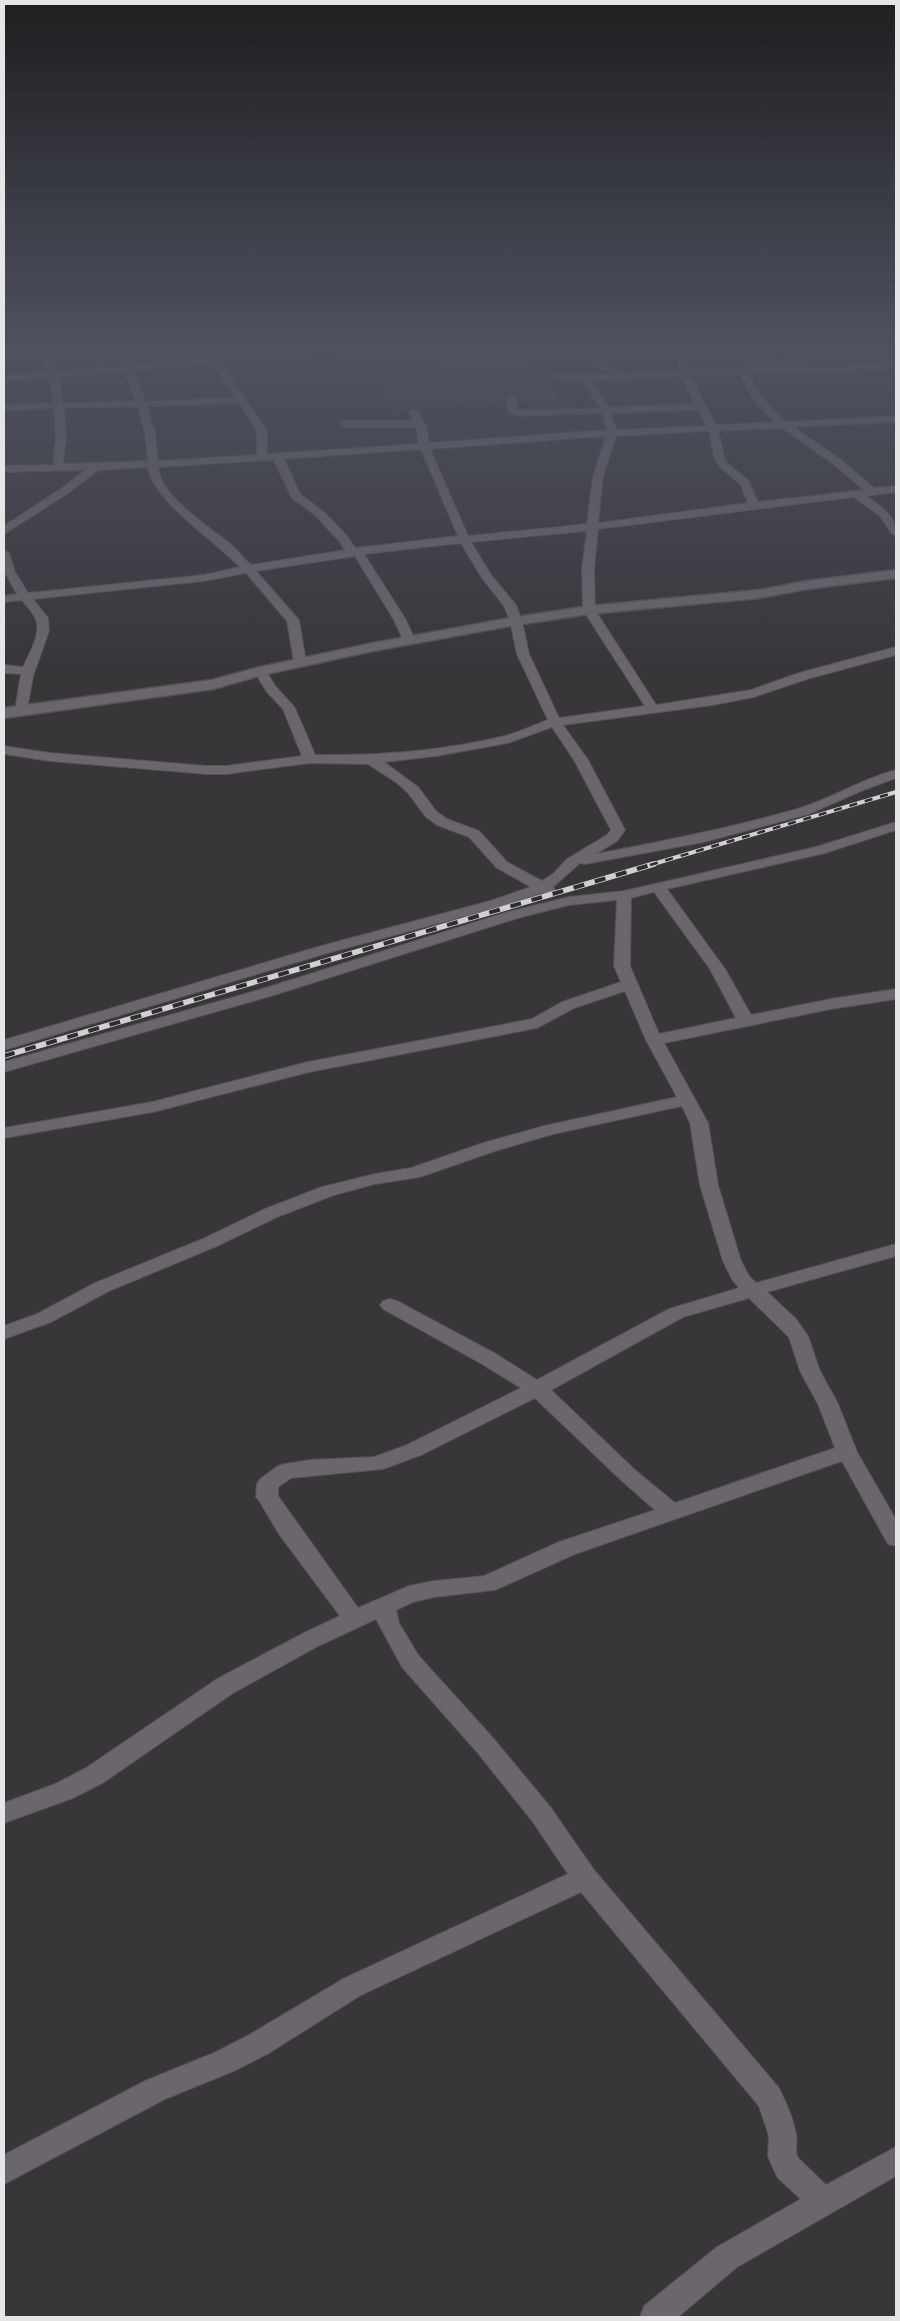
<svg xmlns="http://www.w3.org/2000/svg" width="900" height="2321" viewBox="0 0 900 2321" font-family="'Sofia Sans Condensed',sans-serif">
	<rect width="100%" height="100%" fill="#39363a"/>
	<g fill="#453e47">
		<path d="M430,346H530L548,364L442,371Z"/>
		<path d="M547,380L561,400L396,412L379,390Z"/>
	</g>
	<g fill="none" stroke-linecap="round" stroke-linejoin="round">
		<g stroke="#535254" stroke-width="2">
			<g id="minor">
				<path d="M40,346H48L56,372L123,366L111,346H119L131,365L209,359L199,346H207L217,358L376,346L372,350L221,363L267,431V454L419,444L416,427H345L340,424L345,421H413L409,412L414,409C424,413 428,433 429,443L607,430L602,413L521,416L508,412L506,399L511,396L516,399L517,410L600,408L583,381L572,382L553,376L558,373L572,376L613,374L563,346H573L625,374L680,371L671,346H679L688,369L802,368L769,346H779L814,368L896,362V368L812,374H748L762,398L786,422L896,416V422L793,427L840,459L874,488L896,486V492L866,496C881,507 896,515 896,535L892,534L880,516L854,497L598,529L594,568L595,610L656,705L751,690L799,673L896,647V655L807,679L754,697L713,705L563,725L588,760L625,830L617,841L596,854C664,841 730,828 797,809C831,799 861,779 896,770V778L861,791L809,814L704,842L585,864L580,863L553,887L556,891L554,894L549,895L542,893L500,907L331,952L4,1050V1040L321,946L490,901L531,887L497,868L469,837L437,825L426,817L408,793L397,783L368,764L310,763L226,774H207L50,761L4,754V746L50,753L207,766H226L302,756L283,709L267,692L254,671L260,667L264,668L276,687L295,708L315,755C378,756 443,751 505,736C519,732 534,725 548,720L517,654L510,621L504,606L482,578L461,543L364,554L406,620L415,640L409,644L403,640L394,620L355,556L256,571L299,620L306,662L300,666L294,662L287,621L246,573L204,581L33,599L48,618L49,631L33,676L27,710L21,714L17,713L15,710L21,674L4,673V665L23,667C29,654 41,635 36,620C34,613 26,606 22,600L4,602V596L17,594L4,571V550L9,553L15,572L28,593L204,575L240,567C217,543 151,499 148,467L98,470L70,492L4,534V526L62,488L85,470L4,472V466L53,465L56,437L54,408L4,411V405L54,403L49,377L4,382V376L47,372ZM213,364L236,398L145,401L134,371ZM125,371L136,401L63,403L58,377ZM739,374L755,402L775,422L716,425L690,375ZM681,376L695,404L609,407L592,381ZM239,403L257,431V455L158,461L155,434L147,406ZM138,407L145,434L148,461L63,464L66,437L64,408ZM698,410L707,426L616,430L611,413ZM782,428L832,463L864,490L758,502L748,480L728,464L724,457L718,431ZM709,431L714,457L719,466L740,484L748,503L598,523L603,476L616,436ZM606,436L593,476L587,524L468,536L430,449ZM421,449L458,536L355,548L348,537L323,511L300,494L284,459ZM274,460L292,498L315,515L339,541L345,550L251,565C243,558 237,549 229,543C206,524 161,497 158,467ZM587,531L582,568L583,610L645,706L559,718L529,654L522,621L516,605L491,575L471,542ZM552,727L574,760L611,830L607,835L567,859L553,874L542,881L507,862L479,831L447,819L436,811L418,787L384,762L436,756L508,743Z"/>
				<path d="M884,346H896V352L885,348Z"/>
				<path d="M896,822V830L825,853L667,889L725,969L751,1015L831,999L896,989V999L831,1009L664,1043L708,1123L718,1185L741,1261L749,1276L756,1283L896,1244V1256L767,1292L796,1319L808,1336L820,1371L838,1404L857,1452L896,1520V1546L888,1544L842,1461L575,1554L495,1590L434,1597L413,1602L396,1610L399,1623L418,1655L493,1738L551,1808L594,1870L779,2088C786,2103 793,2117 796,2134C798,2142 794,2151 798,2158L826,2185L896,2147V2176L737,2267L678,2317H640L644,2306L717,2247L801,2199L778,2178L772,2166L768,2156L769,2136L759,2106L581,1892L361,1995L269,2053L236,2070L165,2099L4,2184V2155L145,2081L216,2052L249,2035L343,1979L568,1874L533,1822L477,1752L402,1667L376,1619L318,1646L233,1693L104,1782L73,1798L4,1823V1803L55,1784L86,1768L217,1679L302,1634L340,1616L279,1534L260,1502L256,1497L257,1484L260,1479L278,1466L285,1464L310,1460L374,1457L407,1445L521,1388L482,1364L383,1309L380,1305L383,1301L390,1299L397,1301L496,1354L537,1380L669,1309L739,1288L732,1279L723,1261L700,1185L690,1123L682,1106L553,1134L495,1151L420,1177L375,1184L334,1195L277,1217L217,1246L109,1291L51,1322L4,1339V1326L37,1314L95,1283L205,1238L265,1209L322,1187L375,1174L411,1168L483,1143L544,1126L677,1097L646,1040L625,991L574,1008L537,1028L309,1072L153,1112L4,1138V1128L152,1102L308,1062L532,1019L562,1002L621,982L614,966L617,900L569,905L518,918L274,995L4,1072V1062L262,989L508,912L569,897L624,891L816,847ZM654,892L710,969L736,1018L659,1034L630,966L631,898ZM749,1298L789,1337L800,1371L818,1404L835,1448L675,1503L635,1470L551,1390L683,1317ZM535,1398L621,1480L655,1510L559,1542L484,1576L434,1581L409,1586L358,1608L278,1496V1487L291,1478L383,1469L421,1455Z"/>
			</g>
		</g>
		<g stroke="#535254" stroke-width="3">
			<path id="tertiary" d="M896,570V578L807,589L759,598L589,614L516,625L373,651L262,675L213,689L4,718V708L212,680L260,667L373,643L516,617L589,606L759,590L807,581Z"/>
		</g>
		<use href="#minor" fill="#6a666b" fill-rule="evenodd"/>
		<use href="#tertiary" fill="#6a666b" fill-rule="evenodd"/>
		<g stroke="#d0cfd1" stroke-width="4">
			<path id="rail-far1" d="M650,865L896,792"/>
		</g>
		<g stroke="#d0cfd1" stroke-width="5.5">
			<path id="rail" d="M4,1056L654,864"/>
		</g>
		<use href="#rail-far1" stroke="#2f2c30" stroke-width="2.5" stroke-dasharray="8" stroke-linecap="butt"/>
		<use href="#rail" stroke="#2f2c30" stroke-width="4" stroke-dasharray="11" stroke-linecap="butt"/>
	</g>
	<linearGradient id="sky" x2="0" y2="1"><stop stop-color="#1f1e20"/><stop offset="0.52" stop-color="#4e5260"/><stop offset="1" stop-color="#4e5260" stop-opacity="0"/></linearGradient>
	<rect width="900" height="671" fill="url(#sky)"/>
	<rect width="900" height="2321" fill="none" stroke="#e6e5e7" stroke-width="10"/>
</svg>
